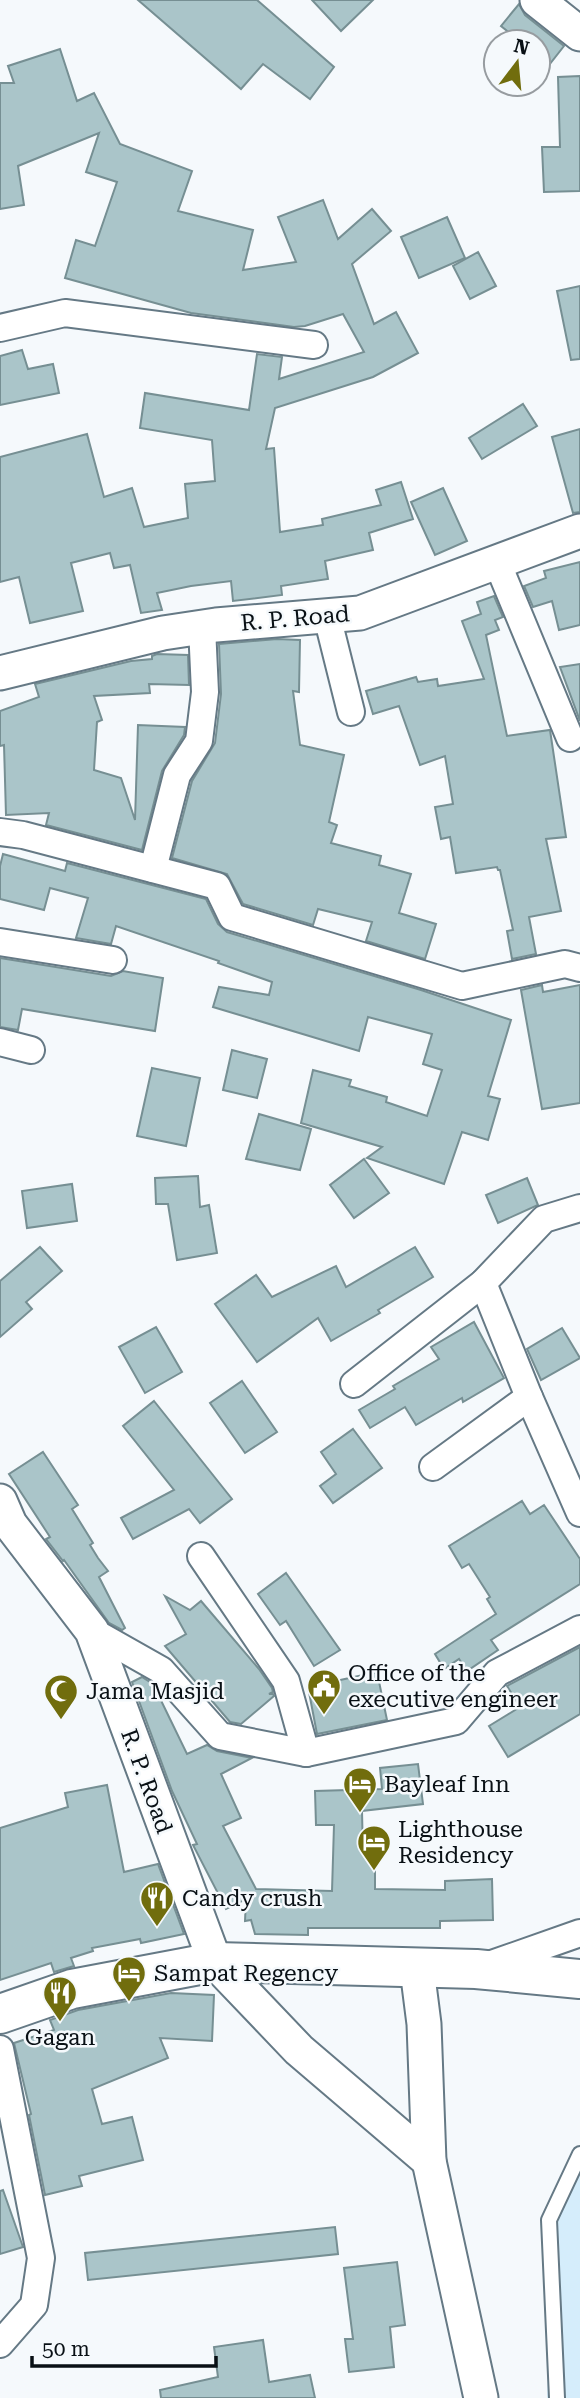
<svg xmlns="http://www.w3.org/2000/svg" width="580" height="2398" viewBox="0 0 580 2398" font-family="'Roboto Serif',serif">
	<rect width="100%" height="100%" fill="#f5f9fc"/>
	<path fill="#d5edfb" d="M580,2161V2398H547L555,2200Z"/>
	<g fill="#aac5c9" stroke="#768f93" stroke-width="2">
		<path d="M138,0H257L334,67L310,99L263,64L241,89Z"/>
		<path d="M312,0H373L341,31Z"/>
		<path d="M519,4L525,15L564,46L549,65L538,56V42H521L501,26Z"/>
		<path d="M60,49L77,101L94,93L120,144L192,171L178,211L253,230L243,270L296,262L278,217L323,200L338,239L372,209L391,231L352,264L374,324L396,312L418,353L373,377L275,408L266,449L274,448L280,532L323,525L322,519L381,505L376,490L401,482L413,519L369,533L373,550L325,561L328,579L281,586L282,595L233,601L231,581L191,586L157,593L162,610L141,613L130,565L114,568L110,553L71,563L83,611L30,623L19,577L0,582V457L87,434L104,497L132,488L144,527L188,518L185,484L215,481L212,440L140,428L145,393L249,410L257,354L282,357L279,379L364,352L343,314L305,326L294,327L191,313L65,278L76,240L95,246L117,182L86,172L99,133L18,166L24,205L0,209V83H14L8,66Z"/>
		<path d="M580,76V191L544,192L542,147H560L558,77Z"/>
		<path d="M447,217L465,258L419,278L401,237Z"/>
		<path d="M478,252L496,286L470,299L453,266Z"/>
		<path d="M580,286V359L571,360L557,291Z"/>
		<path d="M22,350L28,369L53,364L59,393L0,405V356Z"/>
		<path d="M523,404L537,426L482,459L469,438Z"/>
		<path d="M580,429V512L573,513L552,437Z"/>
		<path d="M443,488L467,541L435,555L411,502Z"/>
		<path d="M580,562V625L559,630L552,601L533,607L524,586L546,578L544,571Z"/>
		<path d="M494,596L503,617L495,620L499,630L486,635L507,736L550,730L566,837L546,839L561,911L529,917L536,954L512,959L507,931L513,930L500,870H498L497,867L456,873L450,837L441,839L435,807L453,804L445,756L420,765L399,706L373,714L366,691L416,677L418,682L437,679L438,686L484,679L462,621L481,614L477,602Z"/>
		<path d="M277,639L300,640L299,692L293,691L300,745L344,755L329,822L337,825L331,843L381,856L379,865L411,874L399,913L436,924L425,959L366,941L372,922L318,909L313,925L243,904L227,874L172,858L192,781L215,743L221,694L219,644Z"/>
		<path d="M157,654L188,655L189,685L149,684L150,693L94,696L102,720L97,722L94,770L121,778L135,820L138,725L185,727L184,735L162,771L142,850L46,825L49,813L6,815L4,745L0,746V711L39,697L35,684L131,661L152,659V656Z"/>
		<path d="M580,664V721L560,667Z"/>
		<path d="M3,854L65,871L67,863L206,899L218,924L227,932L421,990L511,1020L488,1096L500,1099L488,1140L462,1132L444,1184L367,1158L382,1147L301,1123L313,1070L351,1080L349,1086L387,1097L386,1102L427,1116L442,1070L423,1064L432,1034L368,1017L359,1051L213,1007L219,987L269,995L272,982L218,963L219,961L116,926L111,944L76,938L88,898L50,888L44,910L0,899V866Z"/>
		<path d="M0,958L111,976L123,971L163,978L155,1031L22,1009L18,1030L0,1027Z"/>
		<path d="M542,985L543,992L580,985V1103L542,1109L521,990Z"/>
		<path d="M232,1050L267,1059L257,1098L223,1090Z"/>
		<path d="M152,1068L200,1078L186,1146L137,1136Z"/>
		<path d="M259,1114L311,1129L300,1170L246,1159Z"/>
		<path d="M364,1159L389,1193L354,1218L330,1185Z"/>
		<path d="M198,1176L200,1207L209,1205L217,1253L177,1260L168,1204H156L155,1178Z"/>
		<path d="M527,1178L538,1205L498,1223L486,1195Z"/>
		<path d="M72,1184L77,1221L27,1228L22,1191Z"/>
		<path d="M40,1247L62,1271L26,1302L32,1309L0,1337V1281Z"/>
		<path d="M415,1247L433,1277L378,1310L380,1313L331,1341L318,1318L257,1362L215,1304L256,1275L272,1297L336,1266L346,1287Z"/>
		<path d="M474,1322L504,1378L463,1402L462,1398L416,1425L405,1407L370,1428L359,1410L395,1389L393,1386L439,1359L431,1347Z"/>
		<path d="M156,1327L182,1372L145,1393L119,1347Z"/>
		<path d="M562,1328L580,1358L541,1380L527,1349Z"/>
		<path d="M242,1381L277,1432L245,1453L210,1403Z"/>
		<path d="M154,1401L232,1499L200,1523L189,1509L133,1539L121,1518L174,1490L123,1426Z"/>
		<path d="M353,1429L382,1468L333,1503L320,1486L336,1474L321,1452Z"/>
		<path d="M43,1452L78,1505L72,1509L93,1543L90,1545L98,1558L108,1571L99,1577L125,1628L122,1630L109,1623L64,1560L63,1561L46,1539L50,1537L9,1474Z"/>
		<path d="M522,1501L530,1514L544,1505L580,1559V1584L491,1640L498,1650L467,1671L459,1659L444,1669L435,1654L496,1614L487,1599L490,1597L469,1564L462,1568L449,1546Z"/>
		<path d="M286,1573L340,1650L314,1666L286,1621L280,1625L258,1594Z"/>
		<path d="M165,1596L190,1610L201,1601L259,1669L272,1688L273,1692L269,1694H273L274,1696L241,1724L230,1722L165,1646L186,1634Z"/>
		<path d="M580,1647V1714L508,1757L489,1726L520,1707L507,1686Z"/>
		<path d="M377,1672L387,1720L317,1734L308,1687Z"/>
		<path d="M142,1677L153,1684L187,1754L207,1745L217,1751L252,1758L221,1774L241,1818L223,1826L256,1889L332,1891L334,1825H316L315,1791L382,1789L380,1768L418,1764L423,1804L362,1811L363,1855L375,1856V1889L445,1890V1881L492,1879L493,1920L440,1921V1928H308V1935L255,1934L251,1920L245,1921L246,1899L226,1909L193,1845L197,1844L172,1791L132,1682Z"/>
		<path d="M107,1785L124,1872L158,1864L184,1934L141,1943L140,1939L92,1948L93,1951L71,1958L74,1966L54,1972L51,1963L0,1980V1828L68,1807L65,1793Z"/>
		<path d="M171,1993L214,1995L212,2041L160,2038L168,2058L92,2089L102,2124L132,2117L143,2160L79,2176L82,2186L45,2195L29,2115L31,2114L14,2043L54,2030L50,2020L78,2010Z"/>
		<path d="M3,2190L23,2247L0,2254V2191Z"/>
		<path d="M335,2227L338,2254L88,2280L85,2253Z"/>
		<path d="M397,2262L405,2325L390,2327L394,2367L349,2372L345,2339H353L344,2268Z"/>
		<path d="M263,2340L269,2382L310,2375L315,2398H161L160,2390L218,2377L214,2347Z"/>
	</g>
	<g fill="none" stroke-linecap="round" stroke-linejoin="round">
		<g stroke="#657985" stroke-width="18">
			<path id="service" d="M557,2398L549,2220L580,2154"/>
		</g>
		<g stroke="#657985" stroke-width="30">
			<g id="minor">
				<path d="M0,328L65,313L314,345"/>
				<path d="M497,562L570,738"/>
				<path d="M327,616L351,712"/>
				<path d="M0,832L23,835L217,886L232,917L462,986L565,964L580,968"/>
				<path d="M153,869L177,775L199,741L205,692L202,627"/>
				<path d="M0,942L113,960"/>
				<path d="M0,1042L31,1050"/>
				<path d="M580,1208L544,1219L483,1283L529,1397L580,1513"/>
				<path d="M354,1384L483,1283"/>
				<path d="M433,1467L529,1397"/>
				<path d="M201,1556L286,1681L306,1753"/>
				<path d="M92,1631L161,1670L220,1736L306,1753L456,1721L497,1673L580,1629"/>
				<path d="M486,1966L580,1933"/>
				<path d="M0,2049L41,2258L34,2305L0,2344"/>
			</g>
		</g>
		<g stroke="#657985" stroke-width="37">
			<g id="tertiary">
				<path d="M537,0L580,34"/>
				<path d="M0,673L163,633L216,625L360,613L580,531"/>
				<path d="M0,1501L10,1524L92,1631L215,1962L299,2050L429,2161"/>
				<path d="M417,1969L424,2024L429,2161L481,2398"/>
			</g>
		</g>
		<g stroke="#657985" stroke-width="42">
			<path id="secondary" d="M0,2014L72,1989L215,1962L476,1969L580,1979"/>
		</g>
		<use href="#service" stroke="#fff" stroke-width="14"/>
		<use href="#minor" stroke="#fff" stroke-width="26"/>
		<use href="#tertiary" stroke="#fff" stroke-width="33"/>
		<use href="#secondary" stroke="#fff" stroke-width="38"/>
	</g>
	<defs>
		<g id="civic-pin" transform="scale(1.75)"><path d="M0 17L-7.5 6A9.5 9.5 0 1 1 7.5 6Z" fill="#716d0d" stroke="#f5f9fc"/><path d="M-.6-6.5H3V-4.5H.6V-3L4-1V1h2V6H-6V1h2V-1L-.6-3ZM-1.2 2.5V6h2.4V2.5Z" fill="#fff"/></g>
		<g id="mosque-pin" transform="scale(1.75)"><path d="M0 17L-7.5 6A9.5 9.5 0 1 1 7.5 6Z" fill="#716d0d" stroke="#f5f9fc"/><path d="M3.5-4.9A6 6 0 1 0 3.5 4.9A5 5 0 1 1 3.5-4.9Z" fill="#fff"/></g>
		<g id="hotel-pin" transform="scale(1.75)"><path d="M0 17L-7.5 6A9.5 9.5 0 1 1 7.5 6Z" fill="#716d0d" stroke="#f5f9fc"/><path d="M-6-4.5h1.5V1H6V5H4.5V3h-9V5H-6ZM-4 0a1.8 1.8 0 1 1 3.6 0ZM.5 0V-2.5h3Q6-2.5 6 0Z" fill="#fff"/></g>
		<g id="restaurant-pin" transform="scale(1.75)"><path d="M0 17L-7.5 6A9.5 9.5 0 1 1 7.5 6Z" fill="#716d0d" stroke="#f5f9fc"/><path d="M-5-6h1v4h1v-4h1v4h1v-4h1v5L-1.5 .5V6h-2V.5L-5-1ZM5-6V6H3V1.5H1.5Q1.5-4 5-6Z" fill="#fff"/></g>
	</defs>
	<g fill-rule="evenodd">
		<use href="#civic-pin" x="324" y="1686"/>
		<use href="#mosque-pin" x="61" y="1691"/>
		<use href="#hotel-pin" x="360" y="1784"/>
		<use href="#hotel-pin" x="374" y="1842"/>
		<use href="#restaurant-pin" x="157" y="1898"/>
		<use href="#hotel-pin" x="129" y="1973"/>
		<use href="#restaurant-pin" x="60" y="1993"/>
	</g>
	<g text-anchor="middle" stroke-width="5" stroke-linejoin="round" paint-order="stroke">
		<g font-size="23" fill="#091015" stroke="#f5f9fc">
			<text transform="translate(295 618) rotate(-5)" y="8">R. P. Road</text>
			<text transform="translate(147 1781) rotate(70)" y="8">R. P. Road</text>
		</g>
		<g font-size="23" fill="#091015" stroke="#f5f9fc" text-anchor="start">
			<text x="348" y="1681">Office of the<tspan x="348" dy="26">executive engineer</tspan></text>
			<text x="86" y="1699">Jama Masjid</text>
			<text x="384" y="1792">Bayleaf Inn</text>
			<text x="398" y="1837">Lighthouse<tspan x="398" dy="26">Residency</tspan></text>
			<text x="182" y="1906">Candy crush</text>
			<text x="154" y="1981">Sampat Regency</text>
			<text x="60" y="2045" text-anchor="middle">Gagan</text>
		</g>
	</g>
	<g transform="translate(517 63) rotate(16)"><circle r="33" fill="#f5f9fc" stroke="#979ca0" stroke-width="2"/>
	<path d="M0-5L12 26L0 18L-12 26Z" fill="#716d0d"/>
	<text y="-10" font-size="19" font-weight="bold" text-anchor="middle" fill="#091015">N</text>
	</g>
	<path d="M32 2356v10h184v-10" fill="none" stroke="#091015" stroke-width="3.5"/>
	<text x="42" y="2356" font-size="21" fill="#091015" stroke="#f5f9fc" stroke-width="5" paint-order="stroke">50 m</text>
</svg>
